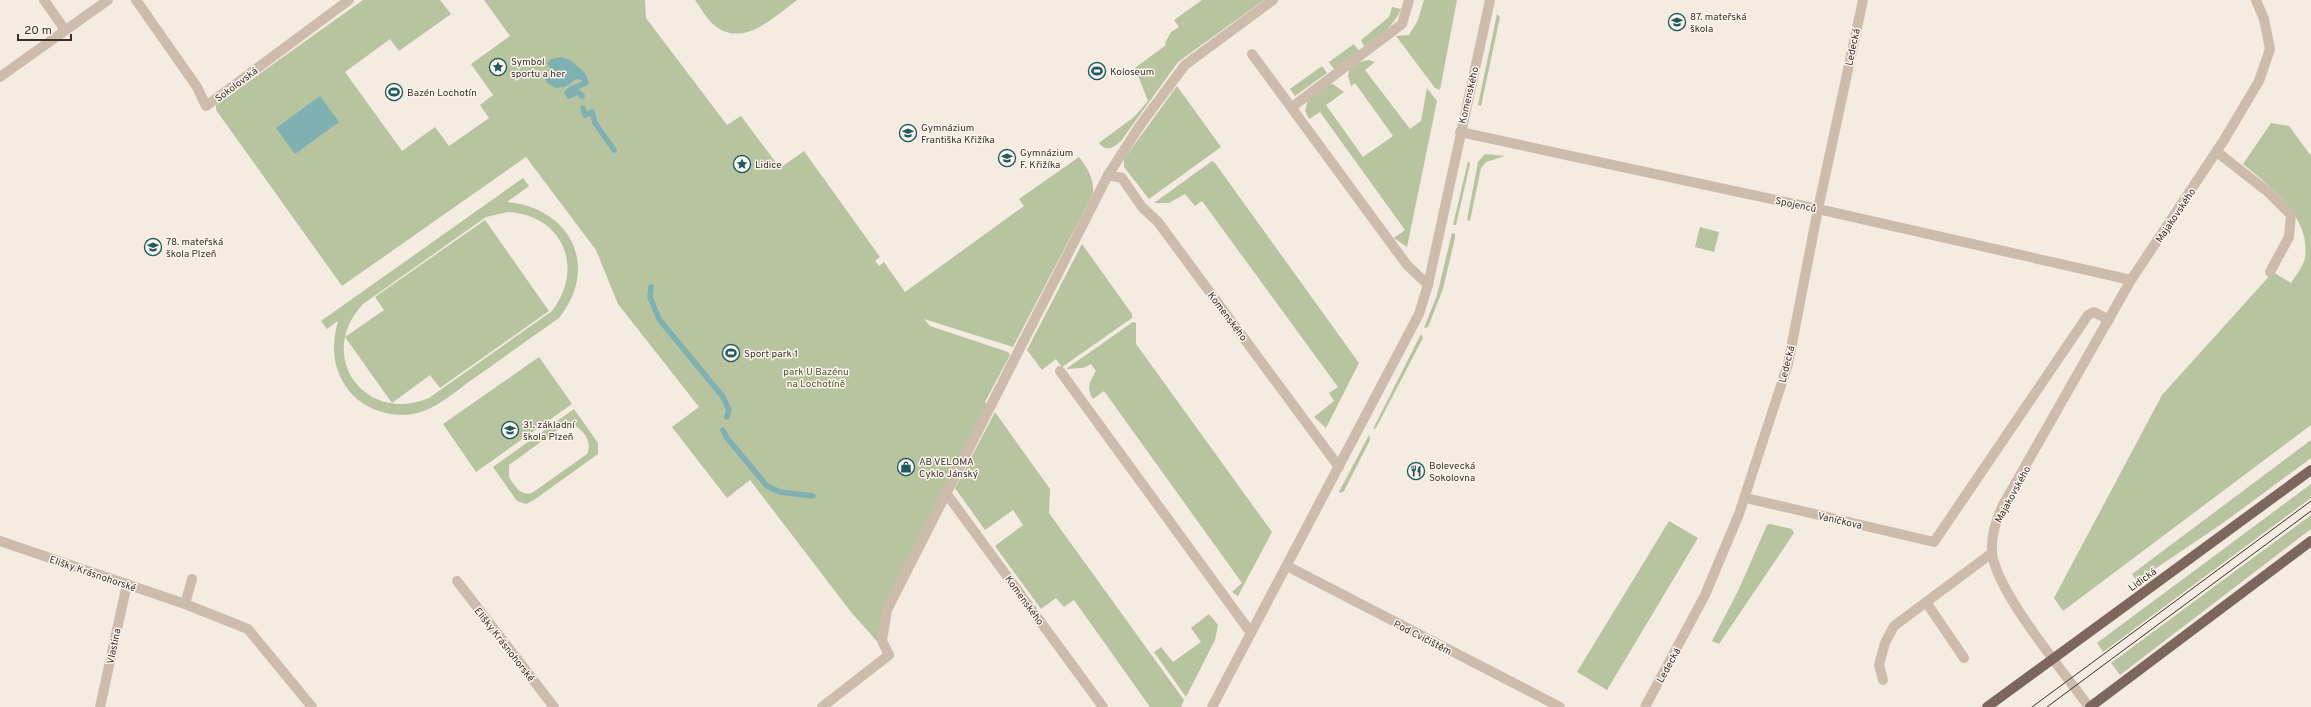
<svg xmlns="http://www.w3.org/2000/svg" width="2311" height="707" viewBox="0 0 2311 707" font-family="Overpass,sans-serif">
	<rect width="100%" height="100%" fill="#f4ebe1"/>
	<g fill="#b8c4a0" fill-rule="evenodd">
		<path d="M363,0H440L451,14L399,51L390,39L345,72L402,151L435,127L449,146L489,118L480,105L493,95L471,64L510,36L484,0H645L646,18L727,125L741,116L780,168L804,151L880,257L875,261L879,266L884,262L905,292L1024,206L1019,199L1079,157C1088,169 1094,178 1093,194L1013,347L924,319L930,326L1008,352L1010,355L985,402L989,408L883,628L889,655L851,612L750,480L727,498L672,427L699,407L618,304L596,250L526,157L342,286L216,110V105Z"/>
		<path d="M695,0H797C774,17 743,49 714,25C706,18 701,8 695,0Z"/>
		<path d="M1202,0H1264L1178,62L1121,141C1114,147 1107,153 1099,143L1134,117L1148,101L1135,68L1166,45L1165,43L1171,32L1179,27L1174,20Z"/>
		<path d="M1424,0H1457L1440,90L1435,88L1396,36L1409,35L1418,20Z"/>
		<path d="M1392,7L1401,9C1394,27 1380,35 1364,46L1361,40L1389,17Z"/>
		<path d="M1497,14L1500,17L1481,106L1478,105Z"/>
		<path d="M1354,44L1359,51L1334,69L1329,62Z"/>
		<path d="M1369,60L1375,62L1365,70L1410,129L1421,121L1427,88L1437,101L1407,247L1394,238L1405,230L1320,112L1309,119L1305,111L1308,100L1328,85L1333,84L1344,92L1326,105L1363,157L1393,136L1355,83L1351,86L1348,76L1349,70C1356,64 1360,61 1369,60Z"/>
		<path d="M1322,66L1327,73L1295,96L1290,89Z"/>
		<path d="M1177,86L1221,147L1149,199L1124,167V159Z"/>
		<path d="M2271,123L2289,126L2311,156V425L2063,611L2054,598L2162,395L2273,272L2291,283C2296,275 2303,267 2305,258C2311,216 2270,187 2243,164Z"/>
		<path d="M1485,154L1505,156L1486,162L1481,168L1470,221L1467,220L1478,162Z"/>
		<path d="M1212,161L1215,163L1359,363L1326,428L1314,417L1334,401L1329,393L1338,387L1202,201L1195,206L1185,194L1169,203H1154Z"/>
		<path d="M1468,161L1470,164L1456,225H1453Z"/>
		<path d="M523,178L529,186L507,202C571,208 600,267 559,318C529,339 500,360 470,381C455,392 439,406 421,412C397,420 366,411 350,392C332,370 331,346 338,321L327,329L321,321ZM508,212C563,215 585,268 552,311L429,398C364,425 315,355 363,304L486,217Z"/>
		<path d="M485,220L549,311L440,388L430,375L392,403L345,337L384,310L375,297Z"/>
		<path d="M1700,227L1719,232L1714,252L1695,247Z"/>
		<path d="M1452,233L1455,234V238L1443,289L1428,327L1424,328L1437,295Z"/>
		<path d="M1082,244L1132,314V318L1062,367L1056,359L1042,370L1027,350Z"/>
		<path d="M1133,322L1136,323V344L1272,532L1238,596L1232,592L1242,583L1104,391L1093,399C1086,388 1090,381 1096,371L1091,364L1083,368L1066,369Z"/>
		<path d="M1421,334L1423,338L1376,428L1373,429Z"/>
		<path d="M539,357L572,404L476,472L443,424Z"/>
		<path d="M574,409L598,443V454L534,500L526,504L517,501L493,467ZM571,424C583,428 593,442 587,454L532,493C520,496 515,486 509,477V465L564,425Z"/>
		<path d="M995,412L1050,489L1049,513L1184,700L1181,707H1150L1074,600L1064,607L1056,598L1041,609L995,546L1023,525L1013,510L985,530L955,488Z"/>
		<path d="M1369,435L1370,440L1344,491L1340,493L1339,492Z"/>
		<path d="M2311,440V458L2223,523L2137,581L2132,574Z"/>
		<path d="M2311,484V498L2103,652L2097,643Z"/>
		<path d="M2311,515V529L2120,675L2111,663Z"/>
		<path d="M1669,521L1698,538L1607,690L1577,672Z"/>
		<path d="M1770,524L1792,529L1794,533L1719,644L1712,641L1739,589L1767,525Z"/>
		<path d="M1209,614L1218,625L1215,640L1186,697L1154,652L1161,647L1173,662L1201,642L1191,628Z"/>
	</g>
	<g fill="#7fb0b2">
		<path d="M561,57L570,60L585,73L581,80L576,79L565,87L556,88L547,83L545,79L553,72L547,63L551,59Z"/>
		<path d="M320,96L339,122L295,154L276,128Z"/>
	</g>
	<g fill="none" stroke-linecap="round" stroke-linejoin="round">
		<g stroke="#7fb0b2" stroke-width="5.5">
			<path d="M576,75L584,77L586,83L571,89L567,93L569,96L578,92L582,96"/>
			<path d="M583,108L585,115L592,112L595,123L614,150"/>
			<path d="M651,287L650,297L659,319L723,397L729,410L727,417"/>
			<path d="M723,430L727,438L767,486L780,492L813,496"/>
		</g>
		<g stroke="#cdbbac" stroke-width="10">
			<path d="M44,0L65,30"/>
			<path d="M136,0L197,87L206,106L349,0"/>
			<path d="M1252,54L1407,265L1428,285"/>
			<path d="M0,77L108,0"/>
			<path d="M1292,107L1402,24L1409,0"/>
			<path d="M1460,132L1818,209L2131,280"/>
			<path d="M2217,152L2268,192L2291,215L2289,237L2270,272"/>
			<path d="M1108,175L1122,178L1142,207L1158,222L1339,467"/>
			<path d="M1060,371L1251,633"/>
			<path d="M946,493L1103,707"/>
			<path d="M1746,498L1934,542L2088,315L2094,312L2109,320"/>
			<path d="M0,541L185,604L248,629L312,707"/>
			<path d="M1287,566L1560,707"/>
			<path d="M457,581L554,707"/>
			<path d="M1926,602L1964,658"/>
			<path d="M185,604L192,579"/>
			<path d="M1883,680L1879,665L1885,643L1894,626L1992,553"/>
			<path d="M100,707L127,584"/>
			<path d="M822,707L889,655L882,641L887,610L1108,175L1141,124L1185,65L1273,0"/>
			<path d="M1212,707L1419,314L1428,285L1490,0"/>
			<path d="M1645,707L1705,595L1739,514L1788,364L1818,209L1863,0"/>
			<path d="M2089,707C2065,673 1995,591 1992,552C1991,535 1996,521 2003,505L2131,280L2224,140L2259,81L2270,49L2264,19L2256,0"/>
		</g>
		<g stroke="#7d675c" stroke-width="10">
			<path d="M1987,707L2311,470"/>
			<path d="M2090,707L2311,541"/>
		</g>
		<g stroke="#3b302b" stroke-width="1">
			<path d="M2032,707L2311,501"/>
			<path d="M2047,707L2311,511"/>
		</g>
	</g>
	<defs>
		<g id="school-ring" transform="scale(0.9)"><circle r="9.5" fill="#fbf5ee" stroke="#1f5a5e" stroke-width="1.5"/><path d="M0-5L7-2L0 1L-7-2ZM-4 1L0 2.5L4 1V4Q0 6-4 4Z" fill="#1f5a5e"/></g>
		<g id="sight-ring" transform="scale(0.9)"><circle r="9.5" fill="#fbf5ee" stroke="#1f5a5e" stroke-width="1.5"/><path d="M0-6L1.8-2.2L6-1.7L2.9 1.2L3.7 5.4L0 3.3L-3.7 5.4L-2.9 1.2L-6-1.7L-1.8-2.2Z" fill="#1f5a5e"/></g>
		<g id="stadium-ring" transform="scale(0.9)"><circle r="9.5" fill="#fbf5ee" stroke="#1f5a5e" stroke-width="1.5"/><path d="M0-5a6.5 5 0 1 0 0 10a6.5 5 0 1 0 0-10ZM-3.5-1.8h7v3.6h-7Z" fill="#1f5a5e"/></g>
		<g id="shop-ring" transform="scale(0.9)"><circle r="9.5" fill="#fbf5ee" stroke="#1f5a5e" stroke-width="1.5"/><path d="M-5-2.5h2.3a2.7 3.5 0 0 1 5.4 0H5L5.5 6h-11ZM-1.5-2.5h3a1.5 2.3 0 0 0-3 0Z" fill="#1f5a5e"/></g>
		<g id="restaurant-ring" transform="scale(0.9)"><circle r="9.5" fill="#fbf5ee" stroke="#1f5a5e" stroke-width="1.5"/><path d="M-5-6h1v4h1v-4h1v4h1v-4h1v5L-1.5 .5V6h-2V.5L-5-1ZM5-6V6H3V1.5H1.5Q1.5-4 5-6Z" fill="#1f5a5e"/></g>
	</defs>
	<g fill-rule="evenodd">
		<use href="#school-ring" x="1677" y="22"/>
		<use href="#sight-ring" x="498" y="67"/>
		<use href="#stadium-ring" x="1097" y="71"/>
		<use href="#stadium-ring" x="394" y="92"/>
		<use href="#school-ring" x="908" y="133"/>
		<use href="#school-ring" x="1007" y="158"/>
		<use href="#sight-ring" x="742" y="164"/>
		<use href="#school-ring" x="153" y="247"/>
		<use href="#stadium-ring" x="731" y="353"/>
		<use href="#school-ring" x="510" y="430"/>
		<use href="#shop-ring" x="906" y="467"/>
		<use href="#restaurant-ring" x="1416" y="471"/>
	</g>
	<g text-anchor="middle" stroke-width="3" stroke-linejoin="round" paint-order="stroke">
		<g font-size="10" fill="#3b302b" stroke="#fbf5ee" text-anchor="start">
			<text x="1690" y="20">87. mateřská<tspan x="1690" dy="12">škola</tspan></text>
			<text x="511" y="65">Symbol<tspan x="511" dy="12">sportu a her</tspan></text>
			<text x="1110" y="75">Koloseum</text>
			<text x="407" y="96">Bazén Lochotín</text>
			<text x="921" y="131">Gymnázium<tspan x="921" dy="12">Františka Křižíka</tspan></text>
			<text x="1020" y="156">Gymnázium<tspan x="1020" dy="12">F. Křižíka</tspan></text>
			<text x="755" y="168">Lidice</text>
			<text x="166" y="245">78. mateřská<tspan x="166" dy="12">škola Plzeň</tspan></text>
			<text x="744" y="357">Sport park 1</text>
			<text x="523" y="428">31. základní<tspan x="523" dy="12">škola Plzeň</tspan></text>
			<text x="919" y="465">AB VELOMA<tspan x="919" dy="12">Cyklo Jánský</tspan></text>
			<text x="1429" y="469">Bolevecká<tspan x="1429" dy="12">Sokolovna</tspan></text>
		</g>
		<g font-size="10" fill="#3b302b" stroke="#fbf5ee">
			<text transform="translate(1852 47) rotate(-78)" y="4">Ledecká</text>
			<text transform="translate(236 84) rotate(-37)" y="4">Sokolovská</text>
			<text transform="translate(1468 95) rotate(-77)" y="4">Komenského</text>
			<text transform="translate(1796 204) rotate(12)" y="4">Spojenců</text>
			<text transform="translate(2175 215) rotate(-56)" y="4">Majakovského</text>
			<text transform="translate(1228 316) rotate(53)" y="4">Komenského</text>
			<text transform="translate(1786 364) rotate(-76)" y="4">Ledecká</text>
			<text transform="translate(2012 494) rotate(-61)" y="4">Majakovského</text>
			<text transform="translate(1840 520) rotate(13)" y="4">Vaníčkova</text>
			<text transform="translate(93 573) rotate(19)" y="4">Elišky Krásnohorské</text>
			<text transform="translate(2142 579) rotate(-36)" y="4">Lidická</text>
			<text transform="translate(1025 600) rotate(54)" y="4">Komenského</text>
			<text transform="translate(1423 637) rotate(27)" y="4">Pod Cvičištěm</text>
			<text transform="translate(505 644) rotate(52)" y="4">Elišky Krásnohorské</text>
			<text transform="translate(113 646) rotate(-78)" y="4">Vlastina</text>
			<text transform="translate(1668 665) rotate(-61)" y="4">Ledecká</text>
		</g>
		<g font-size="10" fill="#4a5a2e" stroke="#fbf5ee">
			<text x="816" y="375">park U Bazénu<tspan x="816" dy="12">na Lochotíně</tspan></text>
		</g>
	</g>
	<path d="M18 34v6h53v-6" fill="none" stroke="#3b302b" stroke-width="2"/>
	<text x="24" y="34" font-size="12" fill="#3b302b" stroke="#fbf5ee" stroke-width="3" paint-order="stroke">20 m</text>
</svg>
